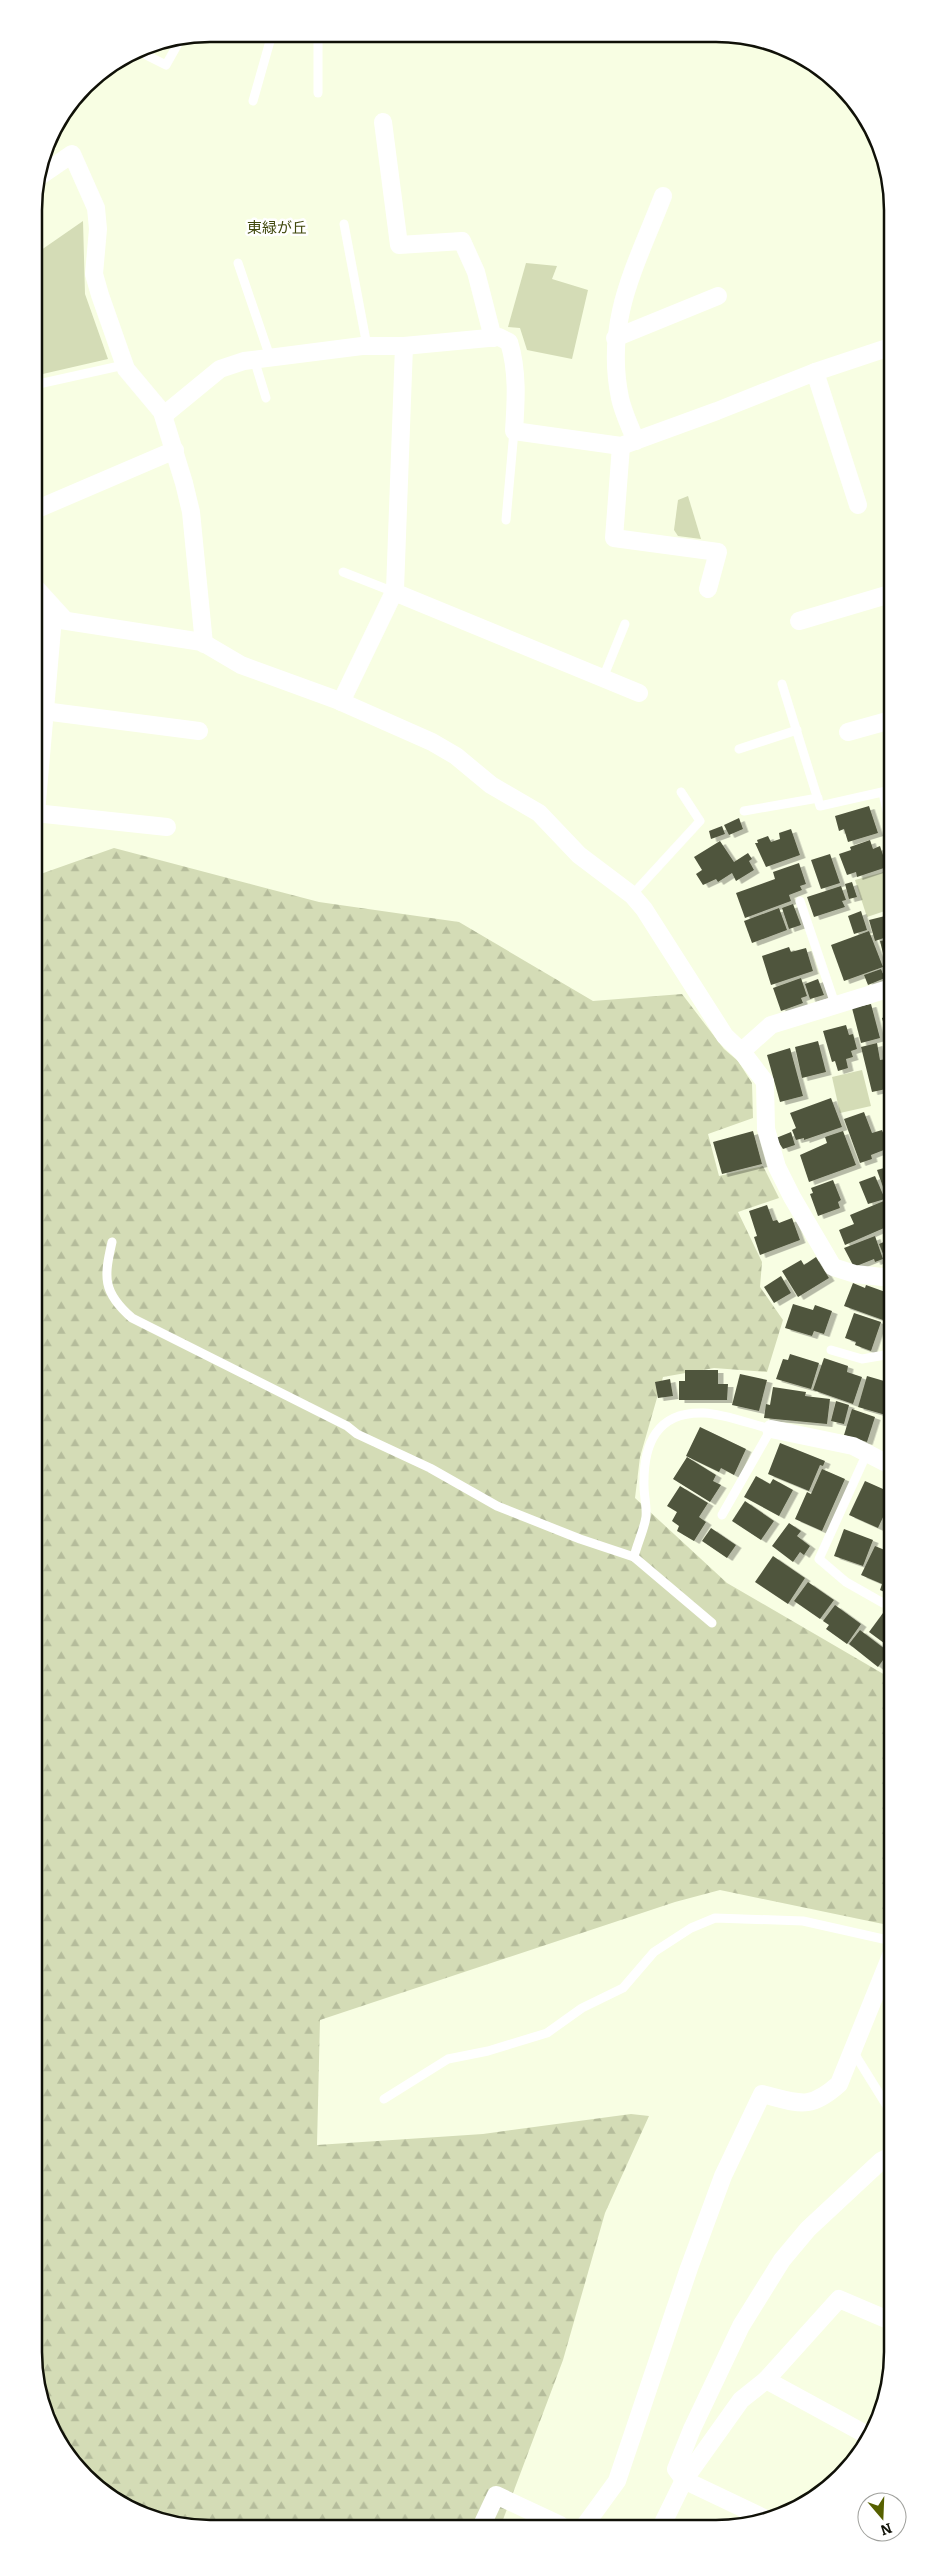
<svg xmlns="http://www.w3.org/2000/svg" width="927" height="2562" viewBox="0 0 927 2562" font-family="Bitter,'Noto Sans JP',serif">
	<defs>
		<pattern id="forest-firs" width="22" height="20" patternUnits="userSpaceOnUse" patternTransform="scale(1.25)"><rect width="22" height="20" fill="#d4dcb6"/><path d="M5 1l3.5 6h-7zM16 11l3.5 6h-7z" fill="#b5bc9b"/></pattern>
		<filter id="shadow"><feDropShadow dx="5.5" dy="3" stdDeviation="0" flood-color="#0004"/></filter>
	</defs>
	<rect width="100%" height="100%" fill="#f8fee3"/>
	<g fill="#d4dcb6">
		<path d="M83,221L85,294L108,359L34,376V255Z"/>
		<path d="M526,263L557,266L552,279L588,290L572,359L527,350L520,328L508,327Z"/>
		<path d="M688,496L701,539L678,536L674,530L678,500Z"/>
		<path d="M891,870V909L867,917L855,880Z"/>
		<path d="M862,1070L871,1106L840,1113L832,1077Z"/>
	</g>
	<path fill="url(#forest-firs)" d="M114,848L319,902L459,922L593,1001L682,994L724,1049L738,1061L752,1083L753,1118L708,1134L719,1176L763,1166L779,1198L738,1212L762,1262L760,1287L783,1320L767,1372L714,1368L663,1377L640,1457L635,1498L727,1583L892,1679V1923L888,1925L720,1890L675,1902L320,2020L317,2145L483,2134L631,2114L649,2116L605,2213L563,2360L501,2525H177L132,2510L86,2477L57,2439L37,2386L35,876Z"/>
	<g fill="#50543e" filter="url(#shadow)">
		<path d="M869,806L878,833L848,842L844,829L839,831L835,816Z"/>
		<path d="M739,818L743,829L729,835L724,825Z"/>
		<path d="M722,826L725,834L711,839L709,831Z"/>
		<path d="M791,829L800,855L766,867L755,843H758L757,840L768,836L771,842L780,839L779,833Z"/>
		<path d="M870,840L873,849L880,846L887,867L857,877L856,872L847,875L839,854L851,850L850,847Z"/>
		<path d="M720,841L734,862L748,853L752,859L749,861L754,870L736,881L732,873L718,882L716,879L703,885L696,874L702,870L694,857Z"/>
		<path d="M830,854L840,883L821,889L811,860Z"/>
		<path d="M799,863L806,884L800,886L802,890L789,895L791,901L745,918L736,893L775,879L773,872Z"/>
		<path d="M852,882L857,897L849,899L845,884Z"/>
		<path d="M841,886L846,900L842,901L845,907L814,917L807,897Z"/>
		<path d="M793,904L801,925L789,929L782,908Z"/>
		<path d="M779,908L787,930L752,943L744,921Z"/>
		<path d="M861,911L867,930L854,934L848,916Z"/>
		<path d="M885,916L889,931H885L887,937L875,941L869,920Z"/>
		<path d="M869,931L883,967L844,981L831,945Z"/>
		<path d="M891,939V969L887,970L880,941Z"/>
		<path d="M789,947L791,952L806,948L813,971L771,985L762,956Z"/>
		<path d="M881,969L885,978L868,985L864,975Z"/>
		<path d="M801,978L807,996L801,998L803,1003L781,1011L773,988Z"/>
		<path d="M818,979L824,995L810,999L805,984Z"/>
		<path d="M871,1004L880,1038L861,1043L852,1008Z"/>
		<path d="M891,1015V1046H890L882,1018Z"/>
		<path d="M846,1025L849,1035L853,1034L857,1049L851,1051L853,1057L846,1059L848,1068L838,1071L835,1061L832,1062L823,1031Z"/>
		<path d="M818,1041L826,1072L802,1078L795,1047Z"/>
		<path d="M877,1043L880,1060L886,1059L891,1088L872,1092L861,1047Z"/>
		<path d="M790,1048L803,1096L780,1102L767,1055Z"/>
		<path d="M831,1098L842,1127L804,1140V1138L796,1140L792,1130L796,1128L790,1113Z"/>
		<path d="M864,1112L872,1133L882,1130L889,1148L871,1155L872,1159L860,1163L844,1119Z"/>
		<path d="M891,1125V1145L885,1127Z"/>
		<path d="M753,1131L762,1164L722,1174L713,1142Z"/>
		<path d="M843,1131L856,1165L809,1182L800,1155L827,1143L825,1137Z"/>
		<path d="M791,1132L795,1145L783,1149L776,1138Z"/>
		<path d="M891,1166V1188L884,1190L877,1170Z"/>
		<path d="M875,1176L885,1199L868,1204L859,1182Z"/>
		<path d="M833,1180L841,1200L838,1202L840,1208L818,1216L810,1194L813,1193L811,1188Z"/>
		<path d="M891,1198V1225L845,1245L839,1230L854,1224L850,1215Z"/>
		<path d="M767,1205L773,1221L777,1220L779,1223L792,1218L800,1240L760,1255L754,1237L757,1236L749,1211Z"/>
		<path d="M875,1236L883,1259L875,1262L874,1259L854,1267L844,1248Z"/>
		<path d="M891,1239V1271H890L879,1244Z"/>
		<path d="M816,1257L829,1278L798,1297L782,1271L801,1260L804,1265Z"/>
		<path d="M781,1276L791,1293L774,1303L764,1287Z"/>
		<path d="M853,1283L865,1288L866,1285L891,1294L883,1320L844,1306Z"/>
		<path d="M793,1304L813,1310L815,1305L832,1311L824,1334L814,1331L812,1336L785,1328Z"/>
		<path d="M854,1313L881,1322L871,1351L855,1345L856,1342L845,1338Z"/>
		<path d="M790,1354L819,1363L811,1389L776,1379L783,1359L788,1360Z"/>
		<path d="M824,1358L848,1366L847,1372L862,1377L853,1404L813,1390Z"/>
		<path d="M685,1370H718V1384H728L727,1400H679V1381H685Z"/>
		<path d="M740,1374L767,1380L759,1411L732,1405Z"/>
		<path d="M867,1376L891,1383L892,1409L889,1416L858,1407Z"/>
		<path d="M670,1379L673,1396L658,1398L655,1382Z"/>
		<path d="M773,1387L806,1392L805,1396L830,1399L827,1424L764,1418L766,1404L770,1405Z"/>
		<path d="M836,1401L849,1405L844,1424L831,1421Z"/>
		<path d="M852,1409L875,1417L867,1442L844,1435Z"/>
		<path d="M700,1427L746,1449L734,1475L721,1468L719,1472L686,1456Z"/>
		<path d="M780,1443L825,1461L823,1466L820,1465L809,1491L768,1474Z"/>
		<path d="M687,1457L716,1475L713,1481L721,1485L710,1502L673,1479Z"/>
		<path d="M822,1469L845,1479L822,1531L795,1519L807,1492L811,1494Z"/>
		<path d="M756,1476L770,1484L773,1479L793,1490L779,1516L744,1497Z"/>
		<path d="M865,1481L892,1493V1498L878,1528L849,1515Z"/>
		<path d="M680,1486L708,1503L699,1517L706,1522L694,1541L677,1531L679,1526L672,1521L677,1512L667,1506Z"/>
		<path d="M745,1501L774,1521L761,1540L732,1521Z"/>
		<path d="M789,1523L801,1531L797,1536L810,1546L804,1555L800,1552L793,1562L772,1546Z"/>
		<path d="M711,1528L736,1545L727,1558L702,1541Z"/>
		<path d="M844,1529L873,1540L863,1566L834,1556Z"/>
		<path d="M875,1546L892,1553V1588L889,1594L880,1590L882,1584L861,1575Z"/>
		<path d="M773,1556L805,1578L788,1604L755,1582Z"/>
		<path d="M808,1582L834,1600L820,1619L794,1601Z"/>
		<path d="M835,1605L861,1624L847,1644L826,1629L829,1625L823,1621Z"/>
		<path d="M883,1613L892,1620V1649L869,1632Z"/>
		<path d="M860,1630L889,1652L878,1667L849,1644Z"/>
	</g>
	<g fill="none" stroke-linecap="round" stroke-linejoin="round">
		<g stroke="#fff" stroke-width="9">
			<path d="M141,48L146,55L166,65L180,40"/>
			<path d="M318,93V34"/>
			<path d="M253,101L272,34"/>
			<path d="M344,224L367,346"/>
			<path d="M238,263L270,357"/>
			<path d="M254,359L266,398"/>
			<path d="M34,385L124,365"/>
			<path d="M506,520L514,431"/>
			<path d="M343,572L394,592"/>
			<path d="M603,678L625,624"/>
			<path d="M782,684L820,806L891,790"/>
			<path d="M739,749L797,730"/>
			<path d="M883,793L891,828"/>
			<path d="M744,811L818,798"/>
			<path d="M632,895L700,821L681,792"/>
			<path d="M800,901L835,1004"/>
			<path d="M112,1242C104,1277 102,1292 132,1318L347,1426L357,1434L430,1468L497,1506L580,1539L634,1557L712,1623"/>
			<path d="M831,1350L862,1359L891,1354"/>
			<path d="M867,1453L819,1559L846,1582L883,1603"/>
			<path d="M634,1557C637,1544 644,1530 646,1517C647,1507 644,1496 644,1486C643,1444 657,1411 704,1413C725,1414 750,1424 771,1429L722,1515"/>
			<path d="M854,2053L887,2106"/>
			<path d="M384,2099L448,2059L488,2051L547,2033L582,2008L623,1988L654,1952L691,1928L715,1918L803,1921L892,1941"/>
		</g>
		<g stroke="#fff" stroke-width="18">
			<path d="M383,122L399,245L462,241L476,272L493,338"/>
			<path d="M40,176L72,154L96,208L98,229L94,274L100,295L126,369L162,412L184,483L191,512L204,644"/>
			<path d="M615,338L718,296"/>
			<path d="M164,415L220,369L244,361L362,346H404L499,337L509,342C518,371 516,401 514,431L621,446L717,411L815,372"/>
			<path d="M636,441C630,427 623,412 620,398C604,320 636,266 663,196"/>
			<path d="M621,446L614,538L718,552L708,589"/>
			<path d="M858,505L815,372L890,347"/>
			<path d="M35,510L175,450"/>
			<path d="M35,587L65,620"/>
			<path d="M394,592L639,693"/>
			<path d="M35,616L202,642L241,665L337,700L432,742L456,756L491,785L539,813L579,855L632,895L644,909L725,1036L743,1053L765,1082L766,1129L777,1167L792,1197L833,1267L855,1274L891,1278"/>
			<path d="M799,621L890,594"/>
			<path d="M341,702L395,590L404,346"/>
			<path d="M36,710L199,731"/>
			<path d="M848,732L891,720"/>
			<path d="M35,813L167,827"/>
			<path d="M36,813L53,618"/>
			<path d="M742,1051L771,1025L891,988"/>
			<path d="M771,1429L853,1446L892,1466"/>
			<path d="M766,2380L869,2436"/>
			<path d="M766,2519L684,2480L676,2469L692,2429L741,2326L782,2260L808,2229L881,2161L893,2155"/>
			<path d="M482,2525L496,2495L560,2525"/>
			<path d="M585,2525L617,2481L689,2268L723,2176L762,2094C799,2103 809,2111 839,2084L892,1953"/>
			<path d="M662,2525L684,2480L741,2400L766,2380L839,2299L893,2322"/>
		</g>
	</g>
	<g text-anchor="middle" stroke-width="5" stroke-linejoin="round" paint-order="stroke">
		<g font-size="15" fill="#40480c" stroke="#fff">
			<text x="277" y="233">東緑が丘</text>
		</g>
	</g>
	<path d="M0 0H927V2562H0ZM210 42H716A168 168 0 0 1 884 210V2352A168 168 0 0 1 716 2520H210A168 168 0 0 1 42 2352V210A168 168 0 0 1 210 42Z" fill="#fff" fill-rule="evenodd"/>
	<path fill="none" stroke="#101108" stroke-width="2.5" d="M210 42H716A168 168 0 0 1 884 210V2352A168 168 0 0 1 716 2520H210A168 168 0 0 1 42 2352V210A168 168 0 0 1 210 42Z"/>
	<g transform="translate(882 2517) rotate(161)"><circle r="24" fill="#ffffff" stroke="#9fa09c"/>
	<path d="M0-4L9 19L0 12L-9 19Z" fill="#566000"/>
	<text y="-8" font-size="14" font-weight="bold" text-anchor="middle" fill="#101108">N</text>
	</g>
</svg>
